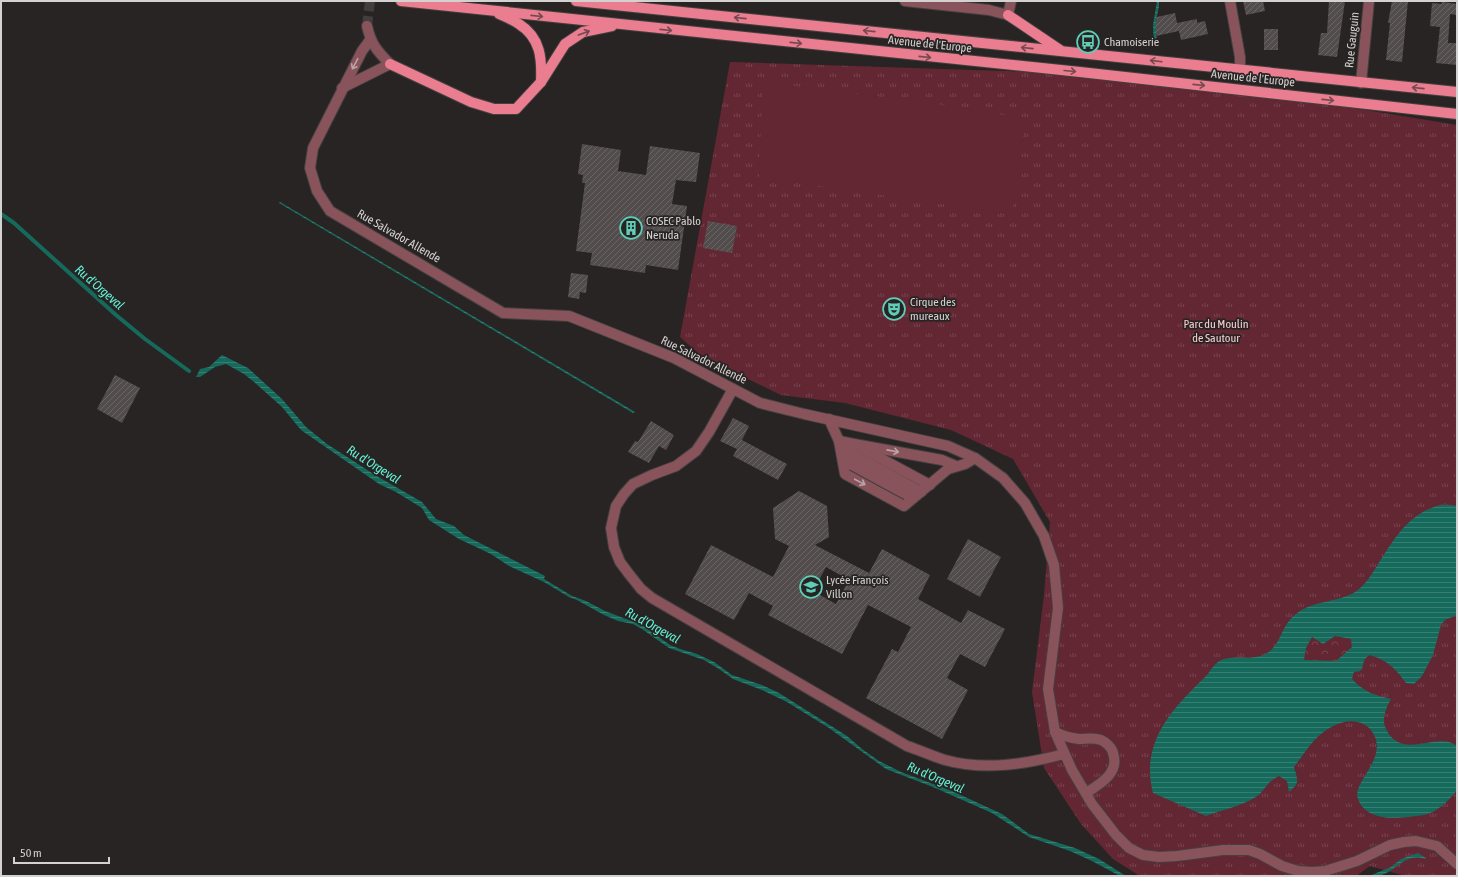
<svg xmlns="http://www.w3.org/2000/svg" width="1458" height="877" viewBox="0 0 1458 877" font-family="'Asap Condensed',sans-serif">
	<defs>
		<pattern id="grass-tufts" width="24" height="20" patternUnits="userSpaceOnUse"><rect width="24" height="20" fill="#632633"/><path d="M3 7l-1-3M5 7V3M7 7l1-3M15 17l-1-3M17 17v-4M19 17l1-3" fill="none" stroke="#784450"/></pattern>
		<pattern id="forest-crowns" width="20" height="18" patternUnits="userSpaceOnUse"><rect width="20" height="18" fill="#632633"/><path d="M2 6a3 3 0 1 1 6 0M12 15a3 3 0 1 1 6 0" fill="none" stroke="#784450"/></pattern>
		<pattern id="water-rules" width="6" height="5" patternUnits="userSpaceOnUse"><rect width="6" height="5" fill="#166a5c"/><path d="M0 2.5h6" fill="none" stroke="#377e72"/></pattern>
		<pattern id="building-hatch" width="6" height="6" patternUnits="userSpaceOnUse"><rect width="6" height="6" fill="#524c4d"/><path d="M-1 1l2-2M0 6l6-6M5 7l2-2" fill="none" stroke="#6a6566"/></pattern>
	</defs>
	<rect width="100%" height="100%" fill="#292424"/>
	<path fill="url(#grass-tufts)" d="M730,62L1158,76L1457,125V876H1406L1370,866L1356,876H1140L1113,859L1081,824L1044,768L1032,692L1044,595L1050,522L1013,459L951,430L845,403L781,395L704,358L680,337Z"/>
	<path fill="url(#forest-crowns)" d="M1335,636L1351,639L1352,647L1336,662L1304,660L1306,648L1312,637L1323,644Z"/>
	<path fill="#632633" d="M763,82L930,103L1025,119L1012,214L759,177Z"/>
	<g fill="url(#water-rules)" fill-rule="evenodd">
		<path d="M1157,1H1159V6L1156,21L1157,46H1154L1153,25Z"/>
		<path d="M280,202L635,412L633,413L279,203Z"/>
		<path d="M222,355L248,368L282,399L306,427L327,444L375,475L422,502L436,519L454,526L464,535L545,576L544,579L572,596L586,601L605,611L642,625L670,645L680,649L697,654L714,662L732,675L762,685L779,693L847,736L862,749L879,761L901,772L952,791L1002,814L1029,834L1075,848L1099,859L1126,876H1120L1092,861L1070,851L1029,837L992,813L933,787L886,769L829,728L787,702L762,690L733,679L719,669L704,660L669,648L642,629L633,624L618,621L604,615L577,600L569,597L544,582L509,566L491,554L459,539L429,520L422,508L396,492L379,484L301,430L282,407L254,382L244,374L226,364L215,367L200,377H196L200,369L209,367Z"/>
		<path d="M1440,505H1452L1457,506V615L1445,620L1441,625L1433,655L1422,676L1414,684L1406,683C1395,668 1388,661 1370,655C1363,659 1364,662 1362,669L1360,671L1354,672L1352,679C1364,692 1374,695 1391,699C1386,708 1381,719 1386,729C1402,762 1438,730 1457,746V790C1450,800 1436,813 1424,815C1419,816 1413,816 1408,817C1391,819 1365,819 1358,799C1352,783 1382,764 1376,740C1374,733 1370,727 1363,724C1350,717 1332,725 1321,734C1310,743 1302,757 1294,767C1298,781 1300,783 1289,792L1287,781L1279,776C1266,782 1265,791 1256,797C1241,806 1222,810 1206,816L1153,793C1140,743 1171,710 1204,678C1209,674 1212,666 1218,662C1232,653 1251,662 1265,654C1281,647 1280,626 1296,614C1313,600 1337,603 1355,592C1363,587 1370,577 1375,569C1387,550 1399,528 1418,515C1425,510 1433,507 1440,505ZM1335,636L1351,639L1352,647L1336,661L1304,660L1306,648L1312,637L1323,644Z"/>
		<path d="M1418,853L1426,858L1425,859C1404,852 1397,872 1378,876C1375,877 1372,876 1369,876L1391,867L1401,859Z"/>
	</g>
	<g fill="none" stroke-linecap="round" stroke-linejoin="round">
		<path stroke="#166a5c" stroke-width="4" d="M1,214L14,223L116,315L145,339L189,371"/>
	</g>
	<g fill="url(#building-hatch)" fill-rule="evenodd">
		<path d="M1243,1H1263L1265,11L1246,15Z"/>
		<path d="M1329,1H1345L1337,57L1318,55L1321,33H1327Z"/>
		<path d="M1392,1H1408L1402,62L1386,60L1390,23H1388Z"/>
		<path d="M1442,2L1457,4V15L1450,14L1448,43H1457V65L1436,63L1440,27L1430,26L1432,3L1442,4Z"/>
		<path d="M1175,13L1177,23L1197,19V23L1205,21L1208,34L1181,40L1179,31L1156,36V21L1157,17Z"/>
		<rect x="1264" y="29" width="14" height="21"/>
		<path d="M582,144L621,150L618,171L646,175L650,146L700,153L696,182L676,180L672,204L687,206L678,270L646,265L645,273L590,265L592,253L576,251L585,183H582L583,175L578,174Z"/>
		<path d="M708,221L737,226L732,253L703,248Z"/>
		<path d="M571,273L588,275L586,293L580,292L579,299L568,297Z"/>
		<path d="M115,375L140,388L122,423L97,409Z"/>
		<path d="M733,418L749,426L742,440L787,464L778,480L733,456L737,449L720,441Z"/>
		<path d="M651,421L674,435L666,450L659,446L649,463L628,452L635,441L638,442Z"/>
		<path d="M799,491L827,506L829,537L815,545L869,573L882,549L930,575L918,599L961,623L968,610L1005,629L985,667L960,654L947,678L968,690L942,739L866,698L892,649L898,652L911,627L868,605L842,654L768,615L773,606L749,593L734,620L685,594L711,545L773,577L789,546L775,539L773,508ZM826,567L849,580L836,604L813,591Z"/>
		<path d="M968,539L1001,557L980,597L947,579Z"/>
	</g>
	<g fill="none" stroke-linecap="round" stroke-linejoin="round">
		<path stroke="#433e3e" stroke-width="10" stroke-dasharray="10 5" stroke-linecap="butt" d="M367,26L370,1"/>
		<g stroke="#444040" stroke-width="12">
			<g id="minor">
				<path d="M905,1L989,10L1008,15L1011,1"/>
				<path d="M1230,1L1240,57V70"/>
				<path d="M370,40L362,51L313,148L310,168L317,191L330,211L503,313L569,316L674,358L760,403L804,414L948,446L975,458L1003,478L1025,503L1044,536L1054,565L1058,608L1048,689L1055,732L1072,770L1092,804L1116,835L1129,848L1143,855L1159,857L1177,856L1223,850H1249L1260,854L1282,866L1298,871L1312,872L1325,871L1357,861L1390,845L1404,842L1416,841L1437,846L1457,864"/>
				<path d="M1361,83L1369,1"/>
				<path d="M342,88L390,64C377,51 371,44 367,26"/>
				<path d="M733,389L709,432L696,451L676,466L652,475L633,484L624,494L616,506L611,528L614,547L620,562L629,574L641,589L652,598L907,746C919,750 932,756 945,760C984,771 1026,764 1064,754"/>
				<path d="M829,419L839,441L845,474L904,506L948,469L965,464L975,458"/>
				<path d="M839,441L854,444L930,485"/>
				<path d="M854,444L942,460L956,466"/>
				<path d="M841,448L921,492"/>
				<path d="M843,460L913,498"/>
				<path d="M1055,732C1063,736 1070,738 1079,739C1086,739 1093,737 1101,740C1106,742 1112,748 1113,753C1120,773 1100,784 1086,793"/>
			</g>
		</g>
		<g stroke="#444040" stroke-width="12">
			<g id="major">
				<path d="M401,1L1080,72L1457,114"/>
				<path d="M576,1L1457,92"/>
				<path d="M499,14C506,17 513,20 519,24C541,38 542,59 541,82"/>
				<path d="M1008,15L1060,50"/>
				<path d="M390,64L471,102L494,109H516L541,82L565,44L583,32L612,26"/>
			</g>
		</g>
		<use href="#minor" stroke="#88535b" stroke-width="10"/>
		<use href="#major" stroke="#ea7d8f" stroke-width="10"/>
	</g>
	<defs><path id="oneway-shaft" d="M-6 0H5M1.5-3L5.5 0L1.5 3" fill="none" stroke-width="1.6" stroke-linecap="round" stroke-linejoin="round"/></defs>
	<g stroke="#76484f">
		<use href="#oneway-shaft" transform="translate(537 16) rotate(6)"/>
		<use href="#oneway-shaft" transform="translate(740 18) rotate(-174)"/>
		<use href="#oneway-shaft" transform="translate(666 30) rotate(6)"/>
		<use href="#oneway-shaft" transform="translate(869 31) rotate(-174)"/>
		<use href="#oneway-shaft" transform="translate(584 33) rotate(-20)"/>
		<use href="#oneway-shaft" transform="translate(796 43) rotate(6)"/>
		<use href="#oneway-shaft" transform="translate(1027 48) rotate(-174)"/>
		<use href="#oneway-shaft" transform="translate(925 57) rotate(6)"/>
		<use href="#oneway-shaft" transform="translate(1156 61) rotate(-173)"/>
		<use href="#oneway-shaft" transform="translate(1070 71) rotate(5)"/>
		<use href="#oneway-shaft" transform="translate(1199 85) rotate(6)"/>
		<use href="#oneway-shaft" transform="translate(1418 88) rotate(-174)"/>
		<use href="#oneway-shaft" transform="translate(1328 100) rotate(6)"/>
	</g>
	<g stroke="#b9a5a8">
		<use href="#oneway-shaft" transform="translate(355 64) rotate(118)"/>
		<use href="#oneway-shaft" transform="translate(893 451) rotate(11)"/>
		<use href="#oneway-shaft" transform="translate(860 482) rotate(28)"/>
	</g>
	<defs>
		<g id="bus-ring" transform="scale(1.15)"><circle r="9.5" fill="#292424" stroke="#5eceb8" stroke-width="1.5"/><path d="M-5-6H5V4H4V6H2V4H-2V6H-4V4H-5ZM-3.5-4V0h7V-4ZM-3.5 1.2v1.5H-2V1.2ZM2 1.2v1.5H3.5V1.2Z" fill="#5eceb8"/></g>
		<g id="building-ring" transform="scale(1.15)"><circle r="9.5" fill="#292424" stroke="#5eceb8" stroke-width="1.5"/><path d="M-4-6H4V6H1V3H-1V6H-4ZM-2.5-4.3h1.7v1.8h-1.7ZM.8-4.3h1.7v1.8H.8ZM-2.5-1h1.7V.8h-1.7ZM.8-1h1.7V.8H.8Z" fill="#5eceb8"/></g>
		<g id="theatre-ring" transform="scale(1.15)"><circle r="9.5" fill="#292424" stroke="#5eceb8" stroke-width="1.5"/><path d="M-5-5.5Q0-4 5-5.5V0Q5 5 0 6Q-5 5-5 0ZM-3.3-2.5H-1v1.5H-3.3ZM1-2.5H3.3v1.5H1ZM-2.8 1Q0 5.5 2.8 1Z" fill="#5eceb8"/></g>
		<g id="school-ring" transform="scale(1.15)"><circle r="9.5" fill="#292424" stroke="#5eceb8" stroke-width="1.5"/><path d="M0-5L7-2L0 1L-7-2ZM-4 1L0 2.5L4 1V4Q0 6-4 4Z" fill="#5eceb8"/></g>
	</defs>
	<g fill-rule="evenodd">
		<use href="#bus-ring" x="1088" y="42"/>
		<use href="#building-ring" x="631" y="228"/>
		<use href="#theatre-ring" x="894" y="309"/>
		<use href="#school-ring" x="811" y="587"/>
	</g>
	<g text-anchor="middle" stroke-width="3.5" stroke-linejoin="round" paint-order="stroke">
		<g font-size="12" fill="#d4d1d1" stroke="#292424">
			<text transform="translate(1352 40) rotate(-84)" y="4">Rue Gauguin</text>
			<text transform="translate(930 44) rotate(6)" y="4">Avenue de l'Europe</text>
			<text transform="translate(1253 78) rotate(6)" y="4">Avenue de l'Europe</text>
			<text transform="translate(399 236) rotate(30)" y="4">Rue Salvador Allende</text>
			<text transform="translate(704 360) rotate(26)" y="4">Rue Salvador Allende</text>
		</g>
		<g font-size="12" fill="#d4d1d1" stroke="#292424" text-anchor="start">
			<text x="1104" y="46">Chamoiserie</text>
			<text x="646" y="225">COSEC Pablo<tspan x="646" dy="14">Neruda</tspan></text>
			<text x="910" y="306">Cirque des<tspan x="910" dy="14">mureaux</tspan></text>
			<text x="826" y="584">Lycée François<tspan x="826" dy="14">Villon</tspan></text>
		</g>
		<g font-size="12" fill="#f9ccd1" stroke="#292424">
			<text x="1216" y="328">Parc du Moulin<tspan x="1216" dy="14">de Sautour</tspan></text>
		</g>
		<g font-size="13" font-style="italic" fill="#62f2d6" stroke="#292424">
			<text transform="translate(100 287) rotate(41)" y="5">Ru d'Orgeval</text>
			<text transform="translate(374 464) rotate(32)" y="5">Ru d'Orgeval</text>
			<text transform="translate(653 625) rotate(29)" y="5">Ru d'Orgeval</text>
			<text transform="translate(936 777) rotate(23)" y="5">Ru d'Orgeval</text>
		</g>
	</g>
	<rect width="1458" height="877" fill="none" stroke="#d4d1d1" stroke-width="4"/>
	<path d="M14 857v6h95v-6" fill="none" stroke="#d4d1d1" stroke-width="2"/>
	<text x="20" y="857" font-size="12" fill="#d4d1d1" stroke="#292424" stroke-width="3" paint-order="stroke">50 m</text>
</svg>
